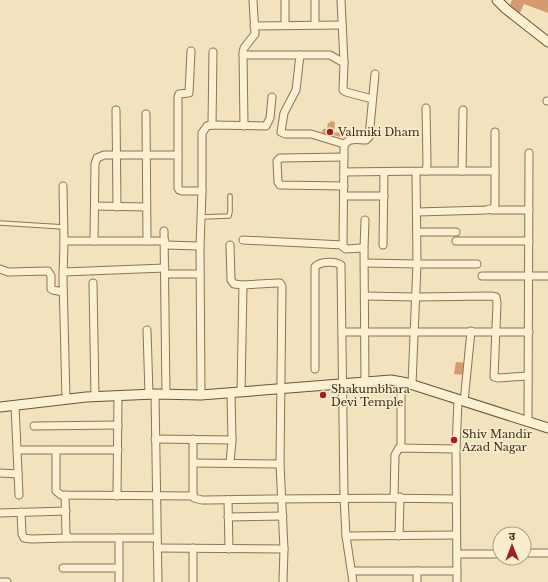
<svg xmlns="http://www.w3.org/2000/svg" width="548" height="582" viewBox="0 0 548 582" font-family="'Libre Baskerville','Noto Sans Devanagari',serif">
	<rect width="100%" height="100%" fill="#f2e3be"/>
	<g fill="#d59b70">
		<path d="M512,0H548V13L524,4L520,13L509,8Z"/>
		<path d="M330,121L335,122L334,132L341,133L340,137L334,135L333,138L321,136L323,129H327L328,123H330Z"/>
		<path d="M456,362L467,363L465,375L454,374Z"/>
	</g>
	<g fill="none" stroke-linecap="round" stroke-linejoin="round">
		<g stroke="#8d7355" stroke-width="5.5">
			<g id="lane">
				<path d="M201,217L229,216L230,212V196"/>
				<path d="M0,223L64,227"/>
			</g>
		</g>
		<g stroke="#8d7355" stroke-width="9">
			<g id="street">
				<path d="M341,0L344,63L343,90L346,92L372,99"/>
				<path d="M285,25V0"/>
				<path d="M315,25V0"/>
				<path d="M254,26L342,25"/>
				<path d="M191,51L189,93L179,94L178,97V188L179,190L182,191H202"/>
				<path d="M243,55H330L344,63"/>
				<path d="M300,55L296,90L284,113L281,132L285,134H311L344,144"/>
				<path d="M547,101H548"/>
				<path d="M116,110L117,207"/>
				<path d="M146,114L147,241"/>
				<path d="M212,125L213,52"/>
				<path d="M244,126L243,52L244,48L255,34L253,0"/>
				<path d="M344,157L283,158H280L277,161L278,182L280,185L344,186"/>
				<path d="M426,171H495"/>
				<path d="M462,171L463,110"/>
				<path d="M344,172L426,171L427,164L426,108"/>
				<path d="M63,186L64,241L63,279L66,399"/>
				<path d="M344,196H384"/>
				<path d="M95,206L146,207"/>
				<path d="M491,210H529"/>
				<path d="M417,212L486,210L494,208L495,204V132"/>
				<path d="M164,231L166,394"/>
				<path d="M417,232H456"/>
				<path d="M243,240L343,245"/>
				<path d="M64,241H165"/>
				<path d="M94,241L95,164L97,158L104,155H178"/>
				<path d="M456,241H529"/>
				<path d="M165,245L200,246"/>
				<path d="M230,245L231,280L234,284L243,285L241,392"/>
				<path d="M383,245L384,172"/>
				<path d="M364,249L365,220"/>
				<path d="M365,263L417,264L416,172"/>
				<path d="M0,269L8,272L48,271L51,276V289L53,290L63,292"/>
				<path d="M63,272L165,268"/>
				<path d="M165,274H200"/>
				<path d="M482,276H548"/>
				<path d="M93,283L95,397"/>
				<path d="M243,285L277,283H280L282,286L280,464L284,549L283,582"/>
				<path d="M365,296L416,297L491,296L496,297L497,303L494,377L498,378L528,376"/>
				<path d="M147,330L149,394"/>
				<path d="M343,332H529"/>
				<path d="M315,369V267C320,261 336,261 341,265V268L344,497L346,536L353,582"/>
				<path d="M401,381V447"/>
				<path d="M365,383L364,250L362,248L346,249L343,247L344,147C346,137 357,140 366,140L369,137L375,74"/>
				<path d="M412,384L417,264H477"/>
				<path d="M155,394L158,582"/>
				<path d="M201,395L200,246L202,191V133L207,126L212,125L266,126L270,118L272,97"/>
				<path d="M464,402L471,331"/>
				<path d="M15,405L19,495"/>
				<path d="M528,422L529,153"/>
				<path d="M34,426L118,425"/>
				<path d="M155,439L232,440"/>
				<path d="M193,439V493L194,498L202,500C287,499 371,497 456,499"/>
				<path d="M18,450H118"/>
				<path d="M56,450V491L61,495L193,496"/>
				<path d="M194,463L280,464"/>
				<path d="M230,463L232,440L231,393"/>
				<path d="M0,473L18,474"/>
				<path d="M65,495L66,534L69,538H156"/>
				<path d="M117,496L118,396"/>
				<path d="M394,497L395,455L399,448L456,449"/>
				<path d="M228,500L229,549"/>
				<path d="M21,512L22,534L24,538L31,539L69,538"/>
				<path d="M0,513L66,511"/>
				<path d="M228,517L283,516"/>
				<path d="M346,536L456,535"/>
				<path d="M399,536L400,497"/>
				<path d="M119,538V582"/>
				<path d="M157,548L284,549"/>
				<path d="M524,553H548"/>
				<path d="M457,554H500"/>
				<path d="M63,568H119"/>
				<path d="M352,571H457"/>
				<path d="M417,571V582"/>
				<path d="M0,582H7"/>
				<path d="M193,582V548"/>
				<path d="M457,582L456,449L458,400"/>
			</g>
		</g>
		<g stroke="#6e5438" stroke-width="11">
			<g id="secondary">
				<path d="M497,0L506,9L548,42"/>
				<path d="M0,407L86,397L155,394L201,395L391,380L407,383L548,428"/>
			</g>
		</g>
		<use href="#lane" stroke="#fcf0d2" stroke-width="3.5"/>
		<use href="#street" stroke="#fcf0d2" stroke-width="7"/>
		<use href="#secondary" stroke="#fcf0d2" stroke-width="9"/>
	</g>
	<g fill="#a21f1f" stroke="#f9edcf" stroke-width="1.5">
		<circle cx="330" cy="132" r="4"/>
		<circle cx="323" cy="395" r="4"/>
		<circle cx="454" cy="440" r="4"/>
	</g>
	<g text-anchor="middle" stroke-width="3" stroke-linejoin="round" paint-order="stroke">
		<g font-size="11" fill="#3a2b1b" stroke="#f9edcf" text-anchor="start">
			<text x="338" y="136">Valmiki Dham</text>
			<text x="331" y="393">Shakumbhara<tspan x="331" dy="13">Devi Temple</tspan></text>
			<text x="462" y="438">Shiv Mandir<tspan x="462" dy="13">Azad Nagar</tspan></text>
		</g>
	</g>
	<g transform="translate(512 546) rotate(359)"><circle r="19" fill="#f9edcf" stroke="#ad9f87"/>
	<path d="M0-3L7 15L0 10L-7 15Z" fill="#a21f1f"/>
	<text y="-6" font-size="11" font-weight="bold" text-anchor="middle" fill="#3a2b1b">उ</text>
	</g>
</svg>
